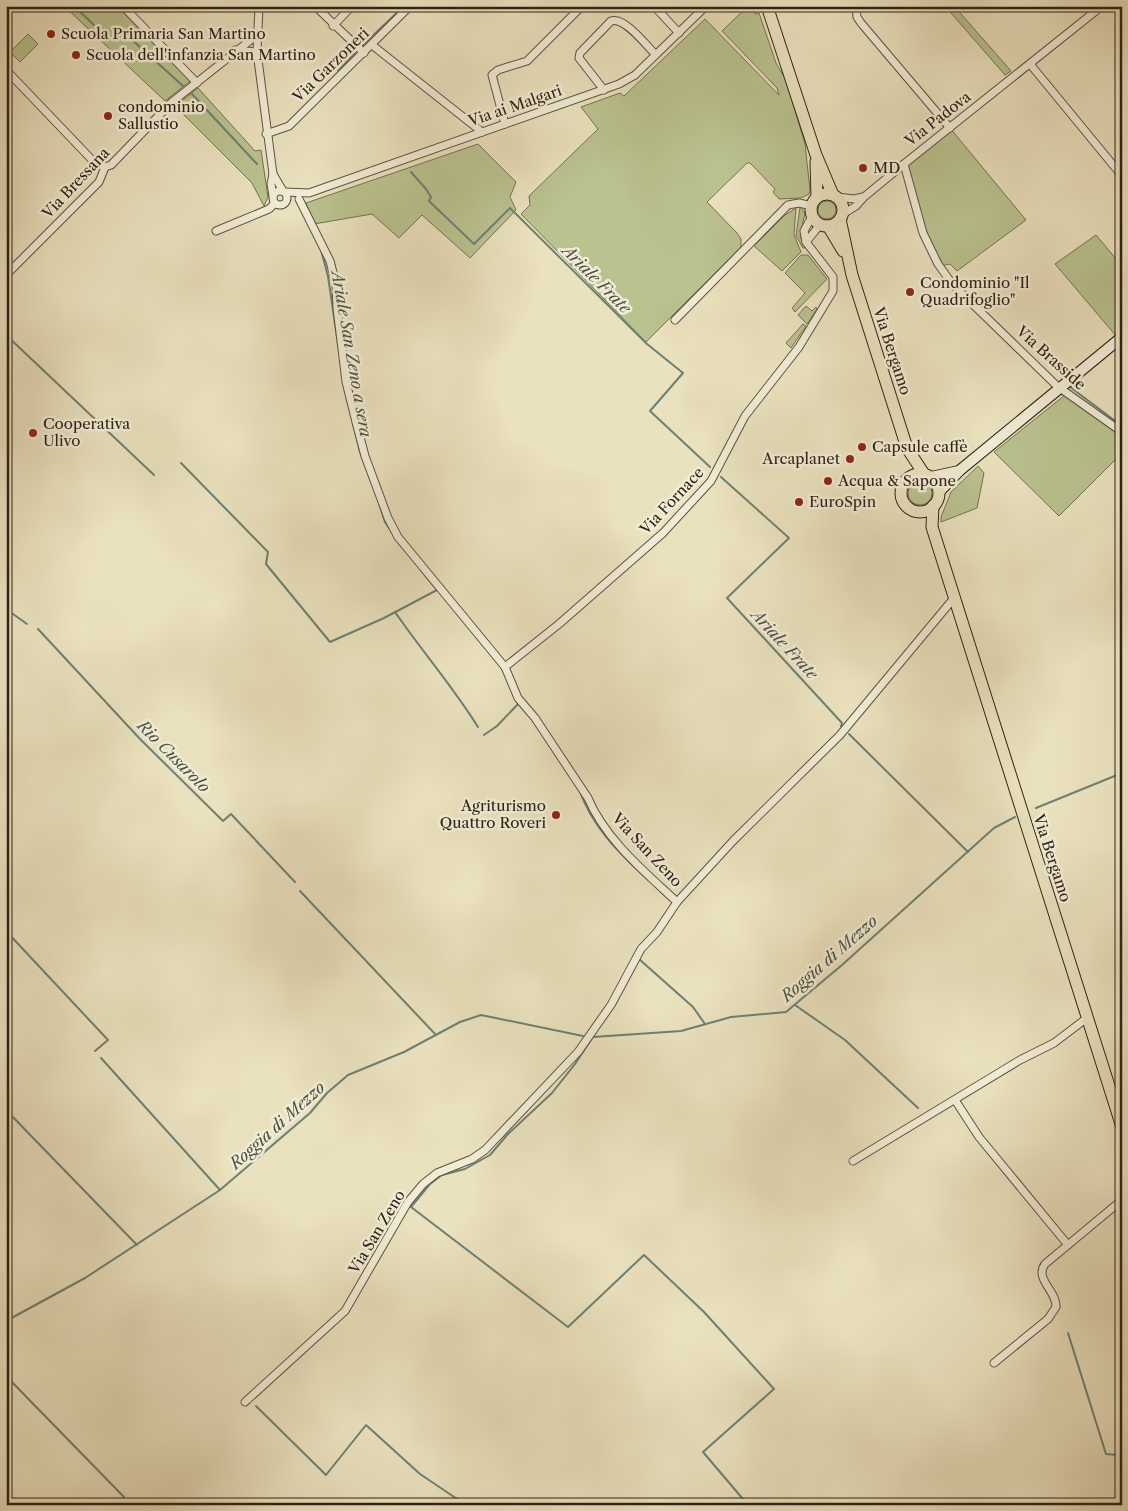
<svg xmlns="http://www.w3.org/2000/svg" width="1128" height="1511" viewBox="0 0 1128 1511" font-family="'Libre Caslon Text',serif">
	<rect width="100%" height="100%" fill="#eae1be"/>
	<filter id="stains"><feTurbulence type="fractalNoise" baseFrequency=".004" numOctaves="4"/><feColorMatrix values="0 0 0 0 .2 0 0 0 0 .09 0 0 0 0 .02 0 0 0 .5 -.17"/></filter>
	<radialGradient id="worn" r=".72"><stop offset=".6" stop-color="#630" stop-opacity="0"/><stop offset="1" stop-color="#630" stop-opacity=".3"/></radialGradient>
	<g fill="#bac28f" stroke="#747252">
		<path d="M64,6H117L190,81L165,101Z"/>
		<path d="M748,6H751L755,14L759,13L776,63L786,80L805,144L810,190L809,194L801,198L779,199L773,192L775,189L750,163H747L707,202L737,233L741,239V247L646,342L521,214L530,205L529,196L598,129L581,107L620,93L624,96L705,19L779,95L777,88L722,31Z"/>
		<path d="M945,6H954L1011,71L1005,75Z"/>
		<path d="M28,34L38,44L20,62L10,52Z"/>
		<path d="M198,88L255,151L261,150L268,197L264,206L252,183L175,106Z"/>
		<path d="M950,128L1026,220L957,271L950,264L939,266L924,233L904,164Z"/>
		<path d="M478,144L516,182L510,197L516,210L470,258L422,215L399,238L372,214L314,224L306,203Z"/>
		<circle cx="827" cy="210" r="9"/>
		<path d="M800,207L805,213L800,236L805,248H803L796,236Z"/>
		<path d="M796,208L794,235L801,252L782,271L754,246L785,215Z"/>
		<path d="M1096,235L1122,266V334L1117,337L1055,264Z"/>
		<path d="M801,255H808L827,279L795,312L792,308L805,293L785,273Z"/>
		<path d="M806,306L812,311L816,307L817,309L807,324L798,315Z"/>
		<path d="M803,324L806,326L791,348L786,343Z"/>
		<path d="M1065,395L1122,436V453L1059,516L994,452Z"/>
		<path d="M978,466L984,473L977,508L941,522V517L951,492Z"/>
		<circle cx="920" cy="493" r="12"/>
	</g>
	<g fill="none" stroke-linecap="round" stroke-linejoin="round">
		<g stroke="#6d8073" stroke-width="2">
			<path d="M74,6L97,28"/>
			<path d="M120,29L183,86"/>
			<path d="M363,45L404,6"/>
			<path d="M338,71L355,53"/>
			<path d="M192,94L257,164"/>
			<path d="M411,172L426,189L431,197L429,201L474,244L510,208L647,344L683,373L650,411L710,467"/>
			<path d="M321,250L328,276L339,351"/>
			<path d="M6,335L154,475"/>
			<path d="M1074,382L1070,387L1122,426"/>
			<path d="M346,395L360,452L372,484"/>
			<path d="M181,463L268,552L266,564L330,642L384,618L437,590L420,569"/>
			<path d="M721,477L789,538L727,598L842,723L841,726"/>
			<path d="M378,500L385,522L393,534"/>
			<path d="M6,609L27,624"/>
			<path d="M395,612C422,651 453,687 478,727"/>
			<path d="M38,629L140,739L223,821L231,814L295,882"/>
			<path d="M849,734L968,852"/>
			<path d="M484,735L497,726L519,703"/>
			<path d="M579,789C592,827 619,853 648,880"/>
			<path d="M1036,808L1122,773"/>
			<path d="M653,884L671,901"/>
			<path d="M300,891L436,1035"/>
			<path d="M6,931L108,1040L95,1051"/>
			<path d="M639,959L693,1007L705,1024"/>
			<path d="M795,1005L845,1040L918,1108"/>
			<path d="M593,1037L575,1064L552,1093L508,1134L490,1155L465,1169L442,1175L430,1184L411,1207L568,1327L644,1255L704,1312L774,1389L703,1452L748,1505"/>
			<path d="M593,1037L681,1031L731,1017L786,1012L842,965L994,828L1015,817"/>
			<path d="M101,1058L220,1190"/>
			<path d="M6,1110L137,1245"/>
			<path d="M6,1321L85,1278L220,1190L310,1113L327,1093L348,1075L404,1052L460,1022L481,1015L583,1036"/>
			<path d="M1068,1333L1106,1454L1117,1455L1122,1462"/>
			<path d="M6,1376L124,1497"/>
			<path d="M256,1406L326,1475L366,1425L420,1474L466,1505"/>
			<path d="M6,1491L17,1505"/>
		</g>
		<g stroke="#5c523f" stroke-width="9">
			<g id="street">
				<path d="M123,6L197,83"/>
				<path d="M259,6L257,52L273,174L271,184L273,196"/>
				<path d="M315,6L364,53"/>
				<path d="M654,6L679,33"/>
				<path d="M856,6L857,17L861,23L950,128"/>
				<path d="M333,26L352,6"/>
				<path d="M372,45L482,132"/>
				<path d="M235,50L257,52"/>
				<path d="M1030,64L1118,171"/>
				<path d="M6,70L95,163L105,167"/>
				<path d="M604,90L579,58L580,53L611,21C624,16 646,45 655,54"/>
				<path d="M505,124L492,75L498,70L527,61L582,6"/>
				<path d="M266,134L289,126L410,6"/>
				<path d="M904,164L923,233L938,264L953,285L1057,386L1122,432"/>
				<path d="M273,174L283,191"/>
				<circle cx="280" cy="198" r="7"/>
				<path d="M285,192L309,193L619,84L635,75L706,6"/>
				<path d="M837,197L854,199L863,197"/>
				<path d="M843,214L856,206L864,197L904,164L1102,6"/>
				<path d="M216,231L269,209L275,203"/>
				<path d="M806,242L820,225"/>
				<path d="M6,275L99,182L105,167L111,165L172,102L257,35"/>
				<path d="M675,320L788,205L799,203L812,206"/>
				<path d="M505,667L559,624L663,533L711,481L745,416L799,347L833,291V277L806,242L804,231L812,216"/>
				<path d="M677,902L733,841L840,735L954,598"/>
				<path d="M955,1100L979,1137L1068,1245"/>
				<path d="M853,1161L1020,1060L1054,1043L1087,1018"/>
				<path d="M994,1363L1048,1319L1056,1307C1057,1291 1034,1279 1045,1264L1122,1200"/>
				<path d="M245,1402L345,1311L408,1202L423,1184L437,1173L472,1159L485,1150L578,1052L611,1005L641,949L657,932L677,902C645,872 605,839 588,798L535,718L518,698L505,667L398,537L388,518L365,456L356,422L346,382L337,308L336,284L330,261L299,199"/>
			</g>
		</g>
		<g stroke="#2d2215" stroke-width="12">
			<g id="secondary">
				<path d="M931,477L959,471"/>
				<path d="M939,492L959,471L1122,337"/>
			</g>
		</g>
		<g stroke="#2d2215" stroke-width="13">
			<g id="primary">
				<path d="M767,6L816,155L833,195"/>
				<path d="M816,162L817,197"/>
				<circle cx="827" cy="210" r="16"/>
				<path d="M840,219L852,275L907,448L924,474"/>
				<path d="M828,226L843,251"/>
				<circle cx="920" cy="493" r="19"/>
				<path d="M933,506L932,527L1122,1127"/>
			</g>
		</g>
		<use href="#street" stroke="#f1ecd5" stroke-width="7"/>
		<use href="#secondary" stroke="#f1ecd5" stroke-width="10"/>
		<use href="#primary" stroke="#eae1be" stroke-width="11"/>
	</g>
	<g fill="#8f2418" stroke="#f1ecd5" stroke-width="2">
		<circle cx="51" cy="34" r="5"/>
		<circle cx="76" cy="55" r="5"/>
		<circle cx="108" cy="116" r="5"/>
		<circle cx="863" cy="168" r="5"/>
		<circle cx="910" cy="292" r="5"/>
		<circle cx="33" cy="433" r="5"/>
		<circle cx="862" cy="447" r="5"/>
		<circle cx="850" cy="459" r="5"/>
		<circle cx="828" cy="481" r="5"/>
		<circle cx="799" cy="502" r="5"/>
		<circle cx="556" cy="815" r="5"/>
	</g>
	<g text-anchor="middle" stroke-width="5" stroke-linejoin="round" paint-order="stroke">
		<g font-size="15" fill="#2d2215" stroke="#f1ecd5" text-anchor="start">
			<text x="61" y="39">Scuola Primaria San Martino</text>
			<text x="86" y="60">Scuola dell'infanzia San Martino</text>
			<text x="118" y="112">condominio<tspan x="118" dy="17">Sallustio</tspan></text>
			<text x="873" y="173">MD</text>
			<text x="920" y="288">Condominio "Il<tspan x="920" dy="17">Quadrifoglio"</tspan></text>
			<text x="43" y="429">Cooperativa<tspan x="43" dy="17">Ulivo</tspan></text>
			<text x="872" y="452">Capsule caffè</text>
			<text x="840" y="464" text-anchor="end">Arcaplanet</text>
			<text x="838" y="486">Acqua &amp; Sapone</text>
			<text x="809" y="507">EuroSpin</text>
			<text x="546" y="811" text-anchor="end">Agriturismo<tspan x="546" dy="17">Quattro Roveri</tspan></text>
		</g>
		<g font-size="15" fill="#2d2215" stroke="#f1ecd5">
			<text transform="translate(331 65) rotate(-44)" y="5">Via Garzoneri</text>
			<text transform="translate(515 106) rotate(-19)" y="5">Via ai Malgari</text>
			<text transform="translate(938 119) rotate(-38)" y="5">Via Padova</text>
			<text transform="translate(76 183) rotate(-47)" y="5">Via Bressana</text>
			<text transform="translate(892 351) rotate(72)" y="5">Via Bergamo</text>
			<text transform="translate(1051 358) rotate(42)" y="5">Via Brasside</text>
			<text transform="translate(672 501) rotate(-47)" y="5">Via Fornace</text>
			<text transform="translate(647 850) rotate(47)" y="5">Via San Zeno</text>
			<text transform="translate(1052 858) rotate(72)" y="5">Via Bergamo</text>
			<text transform="translate(377 1232) rotate(-59)" y="5">Via San Zeno</text>
		</g>
		<g font-size="16" font-style="italic" fill="#4d5144" stroke="#f1ecd5">
			<text transform="translate(597 279) rotate(45)" y="6">Ariale Frate</text>
			<text transform="translate(352 354) rotate(80)" y="6">Ariale San Zeno a sera</text>
			<text transform="translate(785 644) rotate(47)" y="6">Ariale Frate</text>
			<text transform="translate(174 756) rotate(45)" y="6">Rio Cusarolo</text>
			<text transform="translate(829 958) rotate(-41)" y="6">Roggia di Mezzo</text>
			<text transform="translate(277 1125) rotate(-42)" y="6">Roggia di Mezzo</text>
		</g>
	</g>
	<rect width="1128" height="1511" fill="none" stroke="#eae1be" stroke-width="25"/>
	<rect x="8" y="8" width="1113" height="1496" fill="none" stroke="#2d2215" stroke-width="2.5"/>
	<rect x="12" y="12" width="1103" height="1486" fill="none" stroke="#2d2215"/>
	<rect width="100%" height="100%" filter="url(#stains)"/>
	<rect width="100%" height="100%" fill="url(#worn)"/>
</svg>
